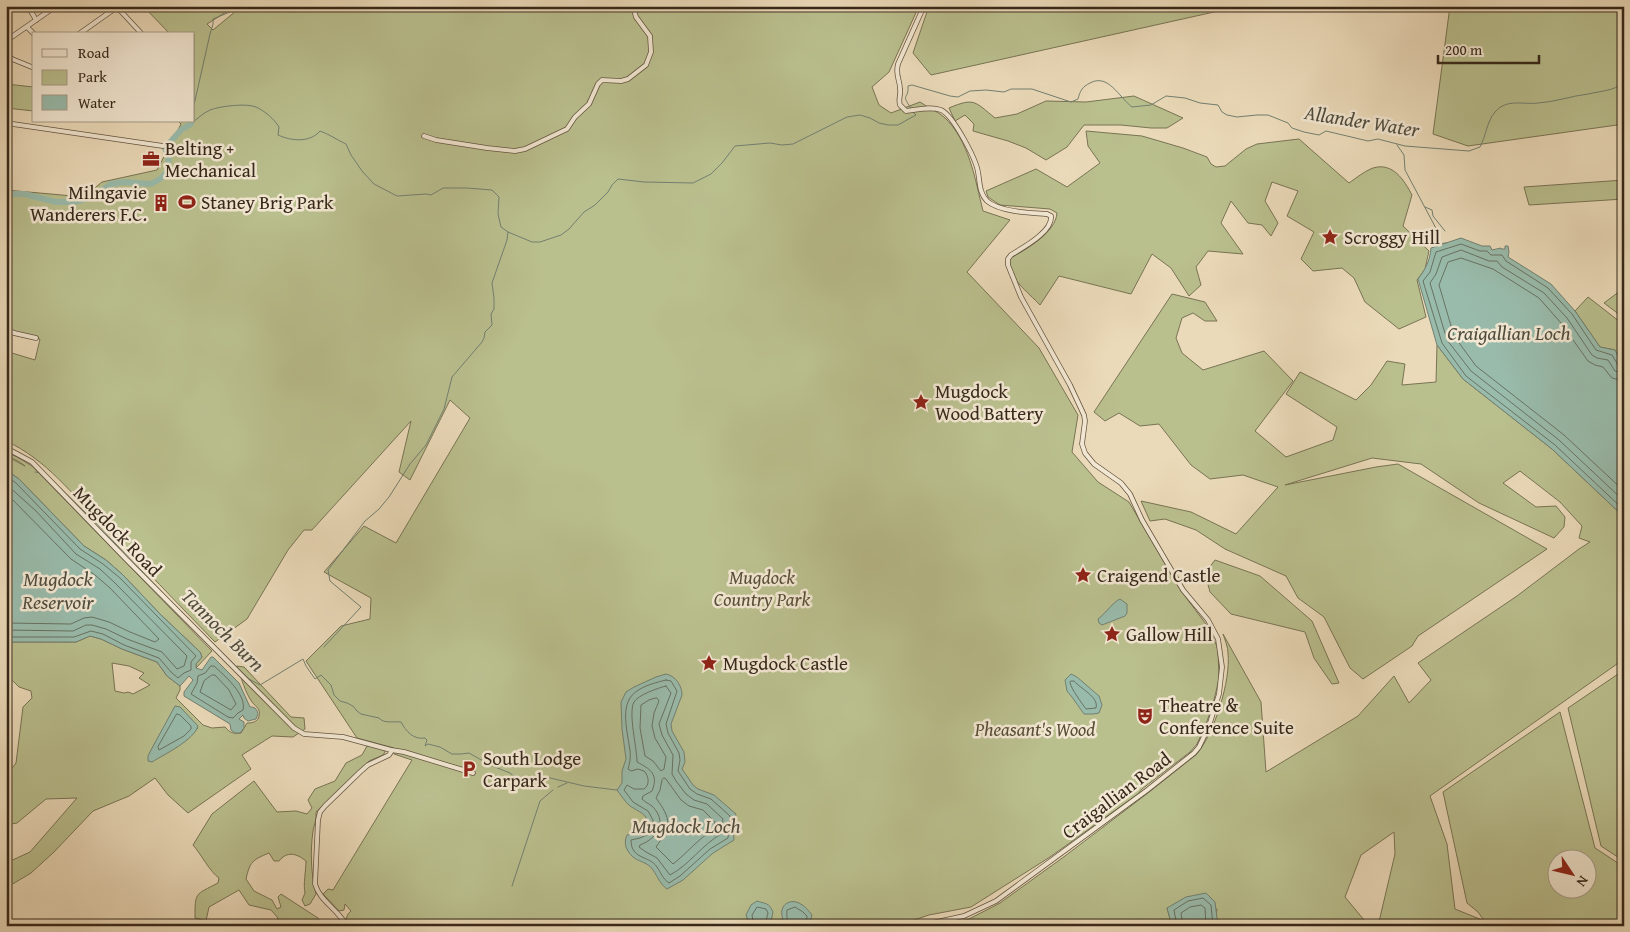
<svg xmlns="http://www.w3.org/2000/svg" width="1630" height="932" viewBox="0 0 1630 932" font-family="'Gentium Book Plus',serif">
	<rect width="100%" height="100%" fill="#ebdab9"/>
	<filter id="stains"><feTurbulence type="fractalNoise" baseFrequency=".004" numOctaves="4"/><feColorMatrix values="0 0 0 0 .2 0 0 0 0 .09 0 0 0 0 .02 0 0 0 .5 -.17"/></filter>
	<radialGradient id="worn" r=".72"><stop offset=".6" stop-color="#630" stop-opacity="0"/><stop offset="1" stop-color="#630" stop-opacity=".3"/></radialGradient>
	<g fill="#babf8e" stroke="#787454" fill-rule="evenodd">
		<path d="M143,6H231V9L207,24L213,30L242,6H919L889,72L872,87L879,105L891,113L920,102C927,107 937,111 944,117C969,140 975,179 983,211L1010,220L967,272L1039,348L1078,415L1072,452L1098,482L1129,502L1181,591L1209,628L1218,649L1219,679L1213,704L1206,724L1197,744L1190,752L1142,789L1138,794L1050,857L971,907L929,915L896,926H352L346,919L348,914L351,911L345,904L344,910L339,911L323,894L328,889L333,890L412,760L394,754V748L357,738L306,661L341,626L370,619L371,598L324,572L364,526L396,543L470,418L450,400L410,480L399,472L411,421L312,530H304L288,550L247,619L215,642C178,604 141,565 103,526C74,496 46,459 6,441V360L12,353L35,360L40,339L18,336L6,329V190L84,197L102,182L157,170L181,124L178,121H194V34H170Z"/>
		<path d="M929,6H1241L931,75L913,53Z"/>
		<path d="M1450,6H1624V124L1468,146L1433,134Z"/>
		<path d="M6,84L34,87V111L6,108Z"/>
		<path d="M1134,96L1183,118L1167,128H1151L1121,125H1084L1067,147L1046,160L1026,148L1008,141L973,131L974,124L965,115L955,121L949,108C975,97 975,102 995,118L1017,114L1046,101L1086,102Z"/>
		<path d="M1086,131L1142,136L1183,148L1207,157L1211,164L1216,167L1225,166L1246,149L1257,144L1299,139L1349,183C1356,178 1365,171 1373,168C1393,162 1404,180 1412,195L1403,226L1429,251L1425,269L1417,280L1426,317L1399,329L1365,302L1354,278L1342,268L1313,271L1301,259L1314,232L1287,216L1298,191L1272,182L1265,201L1278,223L1271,236L1262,225L1248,223L1231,201L1221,223L1243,254L1208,251L1196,267L1201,285L1189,296L1171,268L1152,254L1131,294L1059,276L1040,305C1029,293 1005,276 1010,258C1026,250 1056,232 1057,213L1050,209L1000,205L988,197L986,191L1036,169L1067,187L1100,163L1088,146Z"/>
		<path d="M1624,180V199L1529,205L1524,187Z"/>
		<path d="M1624,288V318L1604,303Z"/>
		<path d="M1172,294L1205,302L1217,321H1205L1193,313L1182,318L1176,338L1182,353L1203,370L1264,351L1293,381L1255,431L1286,457L1333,440L1337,427L1286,394L1300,372L1356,400L1371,385L1387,361L1405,364L1402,385L1436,382L1437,345L1463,379L1552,449L1624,517V659L1430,796L1447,844L1455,909L1482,920L1483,926H1378L1395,854L1394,832L1361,855L1345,897L1369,926H1218L1216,918L1217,909L1167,908L1172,926H942L969,919L1000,903L1065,856L1148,793L1197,754C1214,733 1231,681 1228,653C1228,647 1225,640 1223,634L1261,702L1266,772L1358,716L1394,676L1409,703L1431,680L1418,663L1517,596L1579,549L1590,542L1579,538L1582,526L1560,502L1520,471L1503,483L1536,507L1556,506L1565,517L1564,527L1554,538L1479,503L1421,464L1372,458L1285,485L1376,467L1398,464L1547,549L1418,636L1412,646L1363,679L1350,668L1324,617L1298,598L1286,576L1225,549L1196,530L1165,519L1150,521L1141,501L1191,512L1236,534L1278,487L1243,475L1210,479L1191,465L1159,424L1140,426L1119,413L1105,421L1094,412Z"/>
		<path d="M1588,297L1624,325V366L1615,350L1600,347L1575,311Z"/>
		<path d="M6,452L17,457L32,466L212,651L196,668V664L202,657L200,652L160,614L123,575L106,560L84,546L19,479L6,470V456L25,466L18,461L6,455Z"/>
		<path d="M1215,560L1260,576L1312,621L1339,683L1332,684L1314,658L1305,632L1231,614L1210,592L1205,573Z"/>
		<path d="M90,636L101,639L122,649L157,662L167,676L180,686V690L176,698L203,725L212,728L225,727C230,733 234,734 241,733L247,723C252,723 258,722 259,716C261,709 256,707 252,702C245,692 241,677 237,666L244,667L291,717L304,718L305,729L293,737L272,736L242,755L251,769L188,813L168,795L155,778L129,796L93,811L54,852L31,873L6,888V863L30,852L77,798L46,799L17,823L6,825V776L16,763L23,707L32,698L31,691L19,687L12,680L6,679V642H76ZM112,663L129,666L144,673L139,678L150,685L133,694L128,692L124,693L115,691ZM177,707L198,728L188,737Z"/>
		<path d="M1624,670V861L1601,846L1568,708Z"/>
		<path d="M1560,712L1595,848L1624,867V926H1488L1478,912L1467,903L1443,792ZM1558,860H1588V890H1558Z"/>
		<path d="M367,746L379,747L384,750L385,752L383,755L369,761L350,782L316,812C317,819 314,825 313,831C310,852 311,874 316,894L310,904L305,906L302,900L305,893C303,884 306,871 306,861C296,853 287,851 279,861H274L269,853C252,860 250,862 246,879L254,891L272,900L277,909L281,907L278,897L281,894L318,918L321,926H277L278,918L271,910L249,905L239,890L209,907L206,921L195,918C195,892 195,895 218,883L219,878C210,872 201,854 193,845L212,814L254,781L277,812L296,811L307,814L312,808L308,800L315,789L335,781L346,763L362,755Z"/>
	</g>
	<g fill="#99bbab" stroke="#728071">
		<path d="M1461,238L1482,246H1490L1492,250L1501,248V249H1505V246H1508L1509,252L1508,257L1551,284L1575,311L1600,347L1615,350L1624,366V517L1552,449L1463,379L1437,345L1418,279C1425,270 1430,261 1431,248Z"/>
		<path d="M6,470L19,479L84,546L106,560L123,575L160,614L200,652L202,657L196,664V668L202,670L211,657H213L239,683L250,707C254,707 257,708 258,714L256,719L248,721L244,718L243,715L239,719L244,722V728L240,733H235L231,730L230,724L184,696V692L193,680L189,676L180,686L167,676L157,662L122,649L101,639L90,636L76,642H6Z"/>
		<path d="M1120,599L1127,604V613L1125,616L1102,625L1099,623L1098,619C1106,613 1113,602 1120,599Z"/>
		<path d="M666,674C676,676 682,686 682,695L671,724L672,731L684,752L685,762L682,769L693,785L698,789L714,795L736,814L733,828L734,840L713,853L683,880L667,889C660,884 658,877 653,870C646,859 633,864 626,847C625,842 625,840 627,835L644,832L649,826C648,814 639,812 630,806C625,802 621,795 617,790L622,783V771L626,759L622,729L621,702L626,692L634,687L656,677Z"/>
		<path d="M1071,674L1077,677L1099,696L1102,705L1099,713L1093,714H1084L1072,697L1067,691L1065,680Z"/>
		<path d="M175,706L180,707L198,726C194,740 165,754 152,762L148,761V756L151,750Z"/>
		<path d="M1206,893L1215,902L1218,926H1172L1167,908L1186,897Z"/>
		<path d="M757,901C765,904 769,902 773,912L771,921L781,920L783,919C778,907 788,898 799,903C805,906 808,910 812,915L809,926H750L746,915L751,905Z"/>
	</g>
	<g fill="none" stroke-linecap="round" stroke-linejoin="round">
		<g stroke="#687262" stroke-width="1">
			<path d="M1624,367L1618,365L1612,355L1596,350L1572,314L1548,288L1506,261L1502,255H1491L1487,251H1480L1461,244L1436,252L1430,272L1423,281L1442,343L1466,376L1555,445L1624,510"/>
			<path d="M1624,374L1615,371L1608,360L1597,358L1592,355L1567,318L1544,293L1502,267L1497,261H1489L1461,250L1442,257L1436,274L1430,283L1447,340L1471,371L1559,440L1624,501"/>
			<path d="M1624,381L1612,378L1603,367L1595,365L1588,361L1561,323L1539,298L1493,269L1461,258L1448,262L1439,285L1454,336L1476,366L1564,435L1624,491"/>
			<path d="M6,476L16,483L80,549L103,564L120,578L196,656L191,662V670L184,673L178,678L171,672L159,658L124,645L103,634L91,631L74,637H6"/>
			<path d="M6,484L36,511L76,554L100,569L115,583L187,656L184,666L177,669L162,652L127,639L106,629L92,625H86L73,631L6,630"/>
			<path d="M6,493L71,559L95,575L110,588L159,639L155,642L130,632L109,622L92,617L84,618L71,624L6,623"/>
			<path d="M211,666H214C224,675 247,695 243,710L238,713L233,718L228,717L191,694L197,683L198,676L205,673Z"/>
			<path d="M212,675H215L229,690L236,704L231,710L200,692L204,681Z"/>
			<path d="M666,680L671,681L677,691L666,724L668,733L679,753L680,760L678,771L690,789L697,794L711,799L730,816L728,838L710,849L680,876L669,883C663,879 661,873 657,867C649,855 631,860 631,840L640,838L649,834L653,827V820L648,811L633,802L624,790L627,785L634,789H644C650,785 649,776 644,771L638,769L631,771L628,769C632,756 630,751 628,738C621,699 628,689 666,680Z"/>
			<path d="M1071,681H1074C1081,689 1099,697 1096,708L1086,709C1081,702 1072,690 1070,683Z"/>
			<path d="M666,686L671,693L659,724L662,735L673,755L672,774L676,781L686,794L694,800L707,804L723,819L721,834C702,845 689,865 670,875L657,858L646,852L639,847L640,845C658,838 668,822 652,806C649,804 645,802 642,799L643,796L652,791C659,774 650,769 637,762C637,748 628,713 634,702C638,695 658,688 666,686Z"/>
			<path d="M657,698L659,701L654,713L652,726L655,738L666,757L664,769L661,771L653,761L645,756L640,728L641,705L649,700Z"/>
			<path d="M177,714L180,715L191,726V729L184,736L159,750L158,747Z"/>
			<path d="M664,778L666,779L681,800L689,806L703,810L715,822L713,830C698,839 687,853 673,864L656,847C671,826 672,820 656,798L660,790L662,780Z"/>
			<path d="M754,926L752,915L757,907L766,909L768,913L766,921L769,926"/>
			<path d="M777,926C791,924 786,920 787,910L795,907L803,912L807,916L806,926"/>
			<path d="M1177,926L1174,910L1188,901L1203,898L1211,905L1213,926"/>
			<path d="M1183,926L1181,913L1190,907L1201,905L1205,908L1206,926"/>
		</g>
		<g stroke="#728071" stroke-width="1">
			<path d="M194,105L210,34L213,24V19L237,9L238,6"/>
			<path d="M911,108C900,93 909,100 908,86L912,85L950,96L958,97L970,91L986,90L1004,92L1011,89H1032L1071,102L1078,99C1080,91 1082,87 1090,83C1108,73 1119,97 1132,107L1151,105L1166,96L1185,98L1200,103L1218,105L1222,112L1227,115L1237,117L1257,115H1268L1288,123L1292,128L1304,132L1319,135L1326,131L1368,141L1378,139L1405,146L1469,151L1480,147C1486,136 1487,121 1495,112C1507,98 1523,105 1538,103C1555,102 1571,96 1588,94C1601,91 1613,91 1624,83"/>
			<path d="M191,124C197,119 203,113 210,110C220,106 247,103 256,107C265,111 274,119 279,127L278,135C291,141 310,143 320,131C329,134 337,140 346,144L351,155L362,171L374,184L397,196L426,194L431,195L443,188H467L492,190L499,197L498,214L501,227L508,232L532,242H540L561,235L569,229L584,212L595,205L608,192L612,185L618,179L644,182L693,183L711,174L722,163L735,146L770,143L782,145L793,144L847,117L860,115L870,118L879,123L888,125H898L914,116L916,115L913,112"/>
			<path d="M1397,145L1404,155L1405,170L1439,234L1425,244L1427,245L1446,243"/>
			<path d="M1425,207L1432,210L1433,216L1445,231"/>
			<path d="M35,472L41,473"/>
			<path d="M47,475L90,517L191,622"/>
			<path d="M213,644L249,679L260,685L303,659L306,666L315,679L321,675L331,685L334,695L340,701L347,703L353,706L357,711L361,714L379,718C384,724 393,721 401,722C406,731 413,740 425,738L427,740L425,746L428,744L440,747L452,754H461L469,753L490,765L510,773L518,780L529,778L534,776L546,777L584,786L617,790"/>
			<path d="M324,647L361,607L330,581L328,570L365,521L379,509L389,497L410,464L426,445L444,409L452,377L482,342L484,338L485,332L492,325L491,314L494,309V298L492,283L507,240L508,232"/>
			<path d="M558,787L567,783"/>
			<path d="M512,886L540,801L553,790"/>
		</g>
		<path stroke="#99bbab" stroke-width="6" d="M6,194H24L56,202H74L97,196L102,190L111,184L124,182L151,184L160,179L167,172L169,157L165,148L181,130L191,124"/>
		<g stroke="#645442" stroke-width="5.5">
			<g id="minor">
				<path d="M28,6L36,20"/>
				<path d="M116,6L141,33"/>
				<path d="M27,27L34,34"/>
				<path d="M79,34L117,7"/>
				<path d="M6,41L56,6"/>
				<path d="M6,55L12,59L34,68"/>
				<path d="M6,64L12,59"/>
				<path d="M6,123L163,146"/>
				<path d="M424,136L436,140L487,148L515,151L525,149L567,129L575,117L589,104L598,84L602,80L621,81L628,79L646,65L651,52L650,36L636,17L633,6"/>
				<path d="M6,329L14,333L36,338"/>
				<path d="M6,448L32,462L127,560L294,728L304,734L343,737L391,750V752L389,755L368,765L360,772L325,806L320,812L318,820L315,884C319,897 328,903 337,913C341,917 344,922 348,926"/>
				<path d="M391,750L404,752L473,773"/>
				<path d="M919,926L964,916L996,901L1146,791L1194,753L1199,747L1209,726L1219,694L1222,667L1218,639L1208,620L1183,590L1142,520L1130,494L1121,483L1094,464L1085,453L1082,444L1085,421L1084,415L1070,385L1021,297L1008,265V259L1011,255C1022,248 1053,232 1051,216L1047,214C1031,213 1000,212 987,201C979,193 980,182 978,172C976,159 953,115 941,110C930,106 917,110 906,111L900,105C898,99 901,95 900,89C900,79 895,76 898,64L924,6"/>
			</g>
		</g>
		<use href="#minor" stroke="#f2e7d2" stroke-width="4"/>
	</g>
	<defs>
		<g id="office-bare" transform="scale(1.35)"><path d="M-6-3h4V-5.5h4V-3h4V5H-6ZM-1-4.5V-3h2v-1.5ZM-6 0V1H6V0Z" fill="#8f2418" stroke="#f2e7d2" stroke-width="2.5" paint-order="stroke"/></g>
		<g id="stadium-bare" transform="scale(1.35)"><path d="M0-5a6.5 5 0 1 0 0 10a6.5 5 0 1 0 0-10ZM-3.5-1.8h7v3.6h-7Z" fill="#8f2418" stroke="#f2e7d2" stroke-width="2.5" paint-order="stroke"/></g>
		<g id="building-bare" transform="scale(1.35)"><path d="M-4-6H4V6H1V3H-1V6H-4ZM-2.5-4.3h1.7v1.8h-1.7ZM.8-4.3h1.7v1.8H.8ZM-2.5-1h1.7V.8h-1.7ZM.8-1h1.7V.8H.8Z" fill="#8f2418" stroke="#f2e7d2" stroke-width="2.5" paint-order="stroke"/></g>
		<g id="sight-bare" transform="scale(1.35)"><path d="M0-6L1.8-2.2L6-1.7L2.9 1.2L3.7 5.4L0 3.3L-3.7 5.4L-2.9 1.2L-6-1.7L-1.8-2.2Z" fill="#8f2418" stroke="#f2e7d2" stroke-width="2.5" paint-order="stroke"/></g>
		<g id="theatre-bare" transform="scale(1.35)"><path d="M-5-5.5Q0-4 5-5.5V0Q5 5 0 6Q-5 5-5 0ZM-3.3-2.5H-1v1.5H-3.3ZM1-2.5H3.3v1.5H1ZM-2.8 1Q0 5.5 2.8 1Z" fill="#8f2418" stroke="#f2e7d2" stroke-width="2.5" paint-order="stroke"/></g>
		<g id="parking-bare" transform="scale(1.35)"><path d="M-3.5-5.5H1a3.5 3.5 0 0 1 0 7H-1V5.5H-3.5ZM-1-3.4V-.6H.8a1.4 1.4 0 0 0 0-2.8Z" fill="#8f2418" stroke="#f2e7d2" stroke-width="2.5" paint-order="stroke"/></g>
	</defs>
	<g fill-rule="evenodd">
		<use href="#office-bare" x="151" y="159"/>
		<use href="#stadium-bare" x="187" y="202"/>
		<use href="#building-bare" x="161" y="203"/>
		<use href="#sight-bare" x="1330" y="237"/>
		<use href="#sight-bare" x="921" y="402"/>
		<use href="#sight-bare" x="1083" y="575"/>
		<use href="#sight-bare" x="1112" y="634"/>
		<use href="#sight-bare" x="709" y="663"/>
		<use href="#theatre-bare" x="1145" y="716"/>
		<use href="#parking-bare" x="469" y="769"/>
	</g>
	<g text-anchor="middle" stroke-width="5" stroke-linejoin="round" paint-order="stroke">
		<g font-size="19" fill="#37281a" stroke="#f2e7d2" text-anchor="start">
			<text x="165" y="155">Belting +<tspan x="165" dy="22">Mechanical</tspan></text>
			<text x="147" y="199" text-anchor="end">Milngavie<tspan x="147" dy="22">Wanderers F.C.</tspan></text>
			<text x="201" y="209">Staney Brig Park</text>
			<text x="1344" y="244">Scroggy Hill</text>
			<text x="935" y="398">Mugdock<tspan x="935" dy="22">Wood Battery</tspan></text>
			<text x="1097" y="582">Craigend Castle</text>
			<text x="1126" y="641">Gallow Hill</text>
			<text x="723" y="670">Mugdock Castle</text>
			<text x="1159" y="712">Theatre &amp;<tspan x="1159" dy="22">Conference Suite</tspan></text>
			<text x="483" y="765">South Lodge<tspan x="483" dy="22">Carpark</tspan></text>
		</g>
		<g font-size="19" fill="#37281a" stroke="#f2e7d2">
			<text transform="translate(118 531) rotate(46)" y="7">Mugdock Road</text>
			<text transform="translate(1116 795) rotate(-37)" y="7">Craigallian Road</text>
		</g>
		<g font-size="19" font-style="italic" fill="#584e37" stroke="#f2e7d2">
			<text x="762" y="584">Mugdock<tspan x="762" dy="22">Country Park</tspan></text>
			<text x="1035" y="736">Pheasant's Wood</text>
		</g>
		<g font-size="20" font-style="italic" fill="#504d3e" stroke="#f2e7d2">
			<text transform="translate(1362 121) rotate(9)" y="7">Allander Water</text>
			<text x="1509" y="340">Craigallian Loch</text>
			<text x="58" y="586">Mugdock<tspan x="58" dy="23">Reservoir</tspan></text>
			<text transform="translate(223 630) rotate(45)" y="7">Tannoch Burn</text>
			<text x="686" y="833">Mugdock Loch</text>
		</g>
	</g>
	<rect width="1630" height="932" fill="none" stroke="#ebdab9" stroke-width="25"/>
	<rect x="8" y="8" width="1615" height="917" fill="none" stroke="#37281a" stroke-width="2.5"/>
	<rect x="12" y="12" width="1605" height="907" fill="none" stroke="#37281a"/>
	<rect x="32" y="32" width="162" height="90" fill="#f2e7d2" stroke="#a79b88"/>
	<rect x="42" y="49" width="25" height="8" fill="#f2e7d2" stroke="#a79b88"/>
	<text x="78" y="58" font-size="15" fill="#37281a">Road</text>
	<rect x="42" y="70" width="25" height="15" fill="#babf8e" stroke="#a79b88"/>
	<text x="78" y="82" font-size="15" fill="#37281a">Park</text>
	<rect x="42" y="95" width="25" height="15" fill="#99bbab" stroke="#a79b88"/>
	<text x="78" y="108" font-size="15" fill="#37281a">Water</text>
	<g transform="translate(1572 874) rotate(125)"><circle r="24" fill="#f2e7d2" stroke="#a79b88"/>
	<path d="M0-4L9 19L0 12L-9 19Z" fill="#8f2418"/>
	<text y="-8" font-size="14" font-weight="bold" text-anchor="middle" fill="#37281a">N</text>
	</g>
	<path d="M1438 55v8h101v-8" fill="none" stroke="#37281a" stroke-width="2.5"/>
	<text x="1445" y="55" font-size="15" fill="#37281a" stroke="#f2e7d2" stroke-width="4" paint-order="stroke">200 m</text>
	<rect width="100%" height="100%" filter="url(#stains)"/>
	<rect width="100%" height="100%" fill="url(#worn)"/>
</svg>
